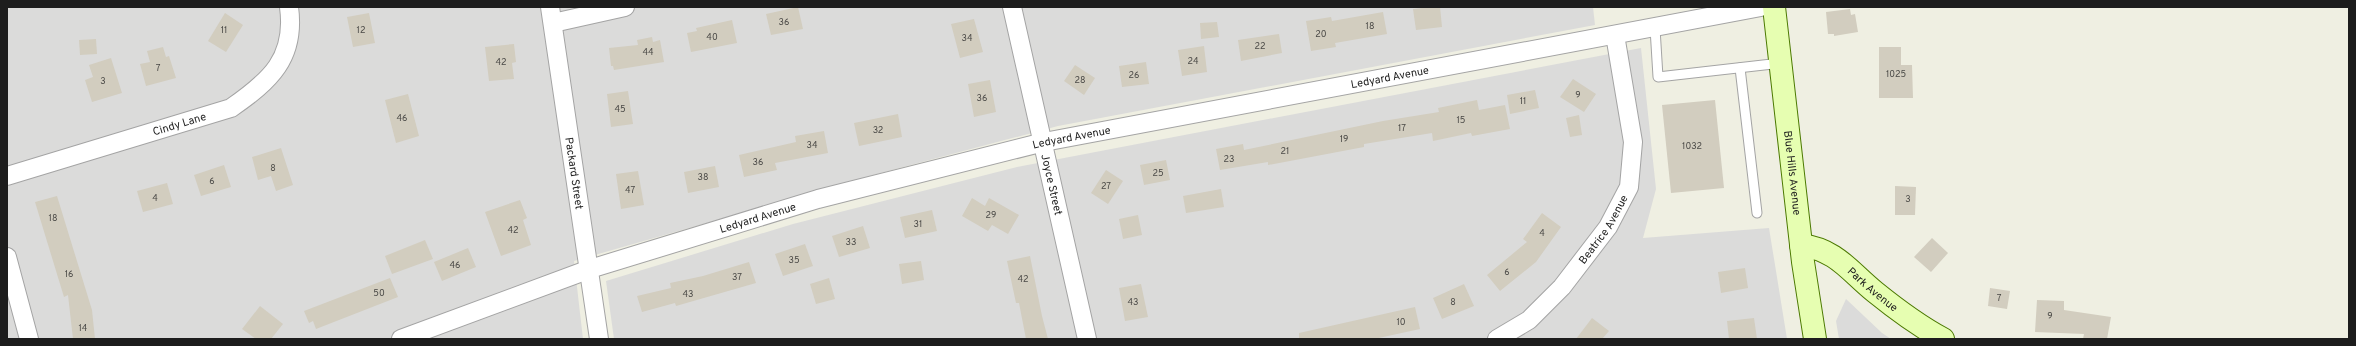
<svg xmlns="http://www.w3.org/2000/svg" width="2356" height="346" viewBox="0 0 2356 346" font-family="Overpass,sans-serif">
	<rect width="100%" height="100%" fill="#efefe2"/>
	<g fill="#dbdbda">
		<path d="M7,7H1593L1595,25L1058,126L877,174L574,261L583,339H7Z"/>
		<path d="M1641,48L1656,189L1643,238L1769,228L1787,339H614L606,281L793,224L1017,167Z"/>
		<path d="M1846,299L1882,333L1891,339H1839L1836,321Z"/>
	</g>
	<g fill="#d2cdbf">
		<path d="M798,7L803,29L771,35L766,14Z"/>
		<path d="M1431,7H1440L1442,27L1416,30L1413,9Z"/>
		<path d="M1850,9L1851,15L1855,14L1858,32L1834,36V34H1828L1826,12Z"/>
		<path d="M1383,12L1387,34L1335,43L1336,47L1311,51L1306,21L1331,17L1332,21Z"/>
		<path d="M225,13L243,25L226,52L208,41Z"/>
		<path d="M369,13L375,43L353,47L347,17Z"/>
		<path d="M974,19L983,52L960,58L951,24Z"/>
		<path d="M732,20L737,43L691,52L687,33L697,31L696,28Z"/>
		<path d="M1217,22L1219,37L1201,39L1200,23Z"/>
		<path d="M1279,34L1282,53L1241,61L1238,40Z"/>
		<path d="M652,37L653,42L660,40L664,62L614,70L613,66H611L609,48L638,45L637,40Z"/>
		<path d="M96,39L97,54L80,55L79,40Z"/>
		<path d="M514,44L516,62L512,63L514,79L489,81L485,47Z"/>
		<path d="M1204,46L1207,72L1182,76L1178,50Z"/>
		<path d="M163,47L166,57L169,56L176,78L146,86L140,64L150,62L147,51Z"/>
		<path d="M1879,47H1901V65H1912L1913,98H1879Z"/>
		<path d="M111,58L122,93L92,102L85,80L93,77L89,65Z"/>
		<path d="M1146,62L1149,84L1122,87L1119,66Z"/>
		<path d="M1075,65L1095,78L1084,95L1064,81Z"/>
		<path d="M1573,79L1596,94L1584,112L1560,97Z"/>
		<path d="M990,80L996,112L974,117L968,84Z"/>
		<path d="M1535,90L1539,108L1510,114L1507,95Z"/>
		<path d="M628,91L633,124L611,127L607,94Z"/>
		<path d="M408,94L419,136L396,143L385,100Z"/>
		<path d="M1477,100L1479,110L1505,105L1510,129L1472,136L1471,133L1433,141L1432,133L1364,144V147L1268,165V162L1220,170L1216,149L1243,144L1244,150L1383,121L1439,112L1438,108Z"/>
		<path d="M1715,100L1724,188L1671,193L1662,105Z"/>
		<path d="M898,114L902,137L859,146L854,123Z"/>
		<path d="M1579,115L1582,135L1570,137L1566,118Z"/>
		<path d="M824,131L828,153L775,163L777,170L744,177L739,155L796,142L795,136Z"/>
		<path d="M281,148L293,185L276,191L271,176L258,180L252,157Z"/>
		<path d="M1166,160L1170,180L1144,185L1140,165Z"/>
		<path d="M224,165L231,187L201,196L194,175Z"/>
		<path d="M715,166L719,187L688,193L684,172Z"/>
		<path d="M1106,170L1123,181L1108,204L1091,193Z"/>
		<path d="M638,171L644,205L621,209L616,174Z"/>
		<path d="M167,183L173,204L143,212L137,191Z"/>
		<path d="M1895,186L1916,187L1915,215H1895Z"/>
		<path d="M1221,189L1224,207L1186,213L1183,196Z"/>
		<path d="M57,196L92,310L95,339H73L68,295L64,297L35,202Z"/>
		<path d="M972,198L985,206L989,198L1019,215L1008,234L992,225L988,231L962,216Z"/>
		<path d="M520,200L527,218L523,220L531,245L501,256L485,212Z"/>
		<path d="M932,210L937,231L905,238L900,217Z"/>
		<path d="M1542,213L1561,227L1536,262L1500,291L1487,275L1527,242L1523,239Z"/>
		<path d="M1138,215L1142,235L1123,239L1119,219Z"/>
		<path d="M863,226L870,248L839,257L832,236Z"/>
		<path d="M1932,238L1948,253L1931,272L1914,257Z"/>
		<path d="M425,240L433,259L392,274L385,256Z"/>
		<path d="M805,244L813,266L783,276L775,254Z"/>
		<path d="M468,248L476,267L442,281L434,262Z"/>
		<path d="M1030,256L1042,316L1048,339H1026L1019,303H1016L1007,261Z"/>
		<path d="M921,261L924,280L902,284L899,264Z"/>
		<path d="M749,262L756,283L676,306L675,303L642,312L637,296L671,288L670,283L703,276Z"/>
		<path d="M1745,268L1748,288L1721,293L1718,272Z"/>
		<path d="M390,278L398,297L316,329L313,321L309,323L304,311Z"/>
		<path d="M829,278L835,299L816,304L810,284Z"/>
		<path d="M1141,284L1148,317L1125,321L1119,288Z"/>
		<path d="M1464,284L1474,306L1442,319L1433,298Z"/>
		<path d="M1990,288L2010,291L2007,309L1988,306Z"/>
		<path d="M2037,300L2064,301V310L2111,317L2107,339H2083L2084,334L2035,332Z"/>
		<path d="M260,306L283,324L271,339H256L242,329Z"/>
		<path d="M1415,307L1420,329L1374,339H1299V333Z"/>
		<path d="M1592,318L1609,331L1602,339H1576Z"/>
		<path d="M1754,318L1757,339H1729L1727,321Z"/>
	</g>
	<g fill="none" stroke-linecap="round" stroke-linejoin="round">
		<g stroke="#a4a4a4" stroke-width="11">
			<g id="lane">
				<path d="M1655,28L1658,77L1781,63"/>
				<path d="M1740,68L1757,213"/>
			</g>
		</g>
		<g stroke="#a4a4a4" stroke-width="20">
			<g id="street">
				<path id="s1" d="M550,7L599,339"/>
				<path id="s2" d="M1012,7L1087,339"/>
				<path d="M553,23L625,7"/>
				<path id="s3" d="M7,176L231,108C270,81 296,58 289,7"/>
				<path d="M7,257L29,339"/>
				<path id="s4" d="M401,339L590,269L818,199L1044,142L1761,7"/>
				<path id="s5" d="M1497,339L1529,320L1562,287L1608,227L1629,187L1633,142L1615,35"/>
			</g>
		</g>
		<g stroke="#4b7900" stroke-width="24">
			<g id="secondary">
				<path id="s6" d="M1774,7L1803,262L1815,339"/>
				<path id="s7" d="M1801,245C1837,250 1849,271 1875,292C1896,309 1919,326 1943,339"/>
			</g>
		</g>
		<use href="#lane" stroke="#fff" stroke-width="9"/>
		<use href="#street" stroke="#fff" stroke-width="18"/>
		<use href="#secondary" stroke="#e6feb1" stroke-width="22"/>
	</g>
	<g text-anchor="middle" stroke-width="3" stroke-linejoin="round" paint-order="stroke">
		<g font-size="9" fill="#4a4946">
			<text x="784" y="25">36</text>
			<text x="1370" y="29">18</text>
			<text x="224" y="33">11</text>
			<text x="361" y="33">12</text>
			<text x="1321" y="37">20</text>
			<text x="712" y="40">40</text>
			<text x="967" y="41">34</text>
			<text x="1260" y="49">22</text>
			<text x="648" y="55">44</text>
			<text x="1193" y="64">24</text>
			<text x="501" y="65">42</text>
			<text x="158" y="71">7</text>
			<text x="1896" y="77">1025</text>
			<text x="1134" y="78">26</text>
			<text x="1080" y="83">28</text>
			<text x="103" y="84">3</text>
			<text x="1578" y="98">9</text>
			<text x="982" y="101">36</text>
			<text x="1523" y="104">11</text>
			<text x="620" y="112">45</text>
			<text x="402" y="121">46</text>
			<text x="1461" y="123">15</text>
			<text x="1402" y="131">17</text>
			<text x="878" y="133">32</text>
			<text x="1344" y="142">19</text>
			<text x="812" y="148">34</text>
			<text x="1692" y="149">1032</text>
			<text x="1285" y="154">21</text>
			<text x="1229" y="162">23</text>
			<text x="758" y="165">36</text>
			<text x="273" y="171">8</text>
			<text x="1158" y="176">25</text>
			<text x="703" y="180">38</text>
			<text x="212" y="184">6</text>
			<text x="1106" y="189">27</text>
			<text x="630" y="193">47</text>
			<text x="155" y="201">4</text>
			<text x="1908" y="202">3</text>
			<text x="991" y="218">29</text>
			<text x="53" y="221">18</text>
			<text x="918" y="227">31</text>
			<text x="513" y="233">42</text>
			<text x="1542" y="236">4</text>
			<text x="851" y="245">33</text>
			<text x="794" y="263">35</text>
			<text x="455" y="268">46</text>
			<text x="1507" y="275">6</text>
			<text x="69" y="277">16</text>
			<text x="737" y="280">37</text>
			<text x="1023" y="282">42</text>
			<text x="379" y="296">50</text>
			<text x="688" y="297">43</text>
			<text x="1999" y="301">7</text>
			<text x="1133" y="305">43</text>
			<text x="1453" y="305">8</text>
			<text x="2050" y="319">9</text>
			<text x="1401" y="325">10</text>
			<text x="83" y="331">14</text>
		</g>
		<g font-size="11" fill="#1d1d1d" stroke="#fff">
			<text dy="4" stroke="none"><textPath href="#s4" startOffset="1025">Ledyard Avenue</textPath></text>
			<text dy="4" stroke="none"><textPath href="#s3" startOffset="180">Cindy Lane</textPath></text>
			<text dy="4" stroke="none"><textPath href="#s4" startOffset="701">Ledyard Avenue</textPath></text>
			<text dy="4" stroke="none"><textPath href="#s1" startOffset="168">Packard Street</textPath></text>
			<text dy="4" stroke="none"><textPath href="#s6" startOffset="167">Blue Hills Avenue</textPath></text>
			<text dy="4" stroke="none"><textPath href="#s2" startOffset="182">Joyce Street</textPath></text>
			<text dy="4" stroke="none"><textPath href="#s4" startOffset="377">Ledyard Avenue</textPath></text>
			<text dy="4" stroke="none"><textPath href="#s5" startOffset="155">Beatrice Avenue</textPath></text>
			<text dy="4" stroke="none"><textPath href="#s7" startOffset="86">Park Avenue</textPath></text>
		</g>
	</g>
	<rect width="2356" height="346" fill="none" stroke="#1d1d1d" stroke-width="16"/>
</svg>
